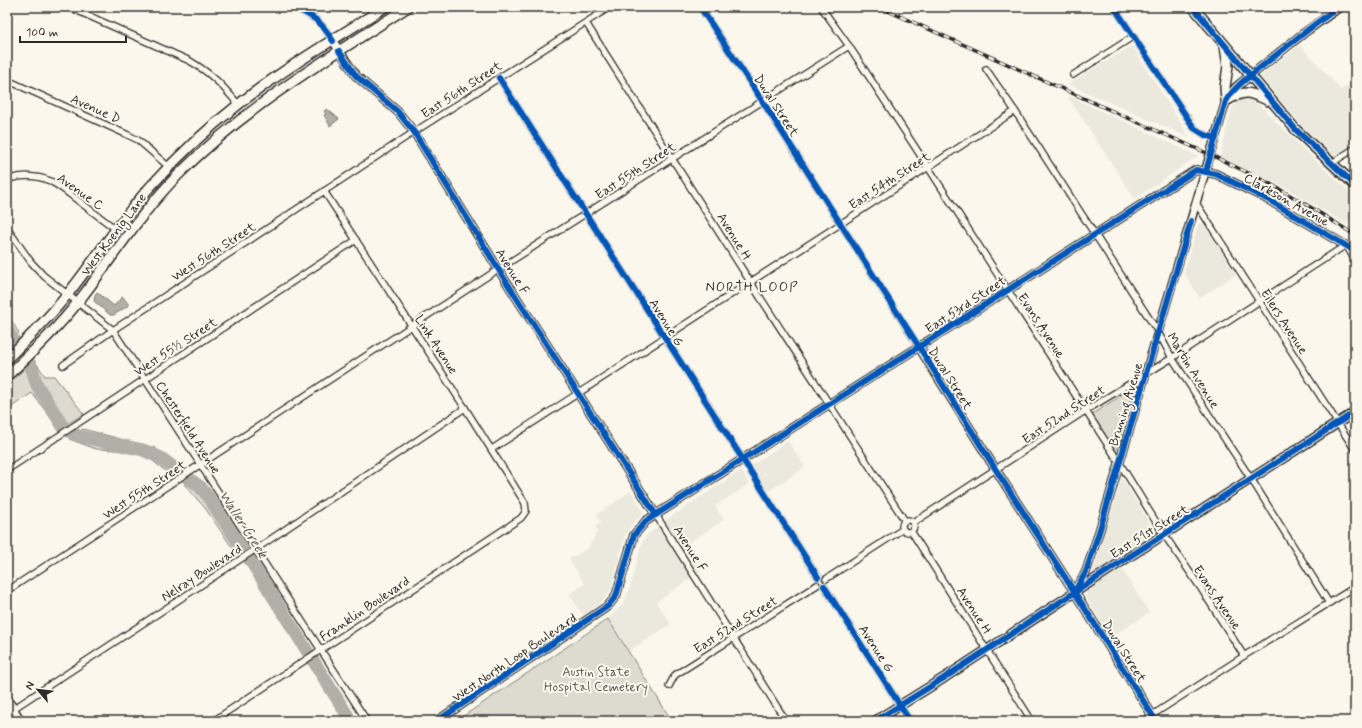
<svg xmlns="http://www.w3.org/2000/svg" width="1362" height="728" viewBox="0 0 1362 728" font-family="Mynerve,sans-serif">
	<rect width="100%" height="100%" fill="#fbf7ec"/>
	<filter id="ink" filterUnits="userSpaceOnUse"><feTurbulence type="fractalNoise" baseFrequency=".025" numOctaves="2"/><feDisplacementMap in="SourceGraphic" scale="8" xChannelSelector="R" yChannelSelector="G"/><feConvolveMatrix kernelMatrix="1 2 1 2 8 2 1 2 1" color-interpolation-filters="sRGB"/></filter>
	<g filter="url(#ink)">
		<g fill="#ebe8de">
			<path d="M1300,45L1341,90L1352,83L1355,87V143L1339,153L1333,155L1300,124L1260,76Z"/>
			<path d="M1132,46L1190,138L1068,84Z"/>
			<path d="M1067,95L1198,156L1135,199Z"/>
			<path d="M1247,97L1255,101L1301,147L1355,197V212L1346,224L1288,189L1220,157L1232,108L1239,98Z"/>
			<path d="M1203,223L1236,274L1200,298L1184,273L1198,225Z"/>
			<path d="M788,441L805,467L769,491L752,465Z"/>
			<path d="M741,470L749,484L715,506L724,520L685,545L701,571L656,602L671,624L629,651L608,619L623,604L630,588L641,545L646,536L665,521Z"/>
			<path d="M1122,478L1155,532L1094,574L1093,571Z"/>
			<path d="M631,491L644,513L633,523L625,536L611,589L600,604L585,614H582L569,594L585,584L569,559L588,548L598,531L595,527L601,522L596,515Z"/>
			<path d="M1122,569L1149,613L1111,637L1086,598L1087,591L1089,587Z"/>
		</g>
		<g fill="#dddad0" stroke="#84827e">
			<path d="M7,314L19,333L7,348Z"/>
			<path d="M34,360L45,376H54L84,414L59,429L32,393L7,410V385Z"/>
			<path d="M1129,390H1132L1134,393L1117,449L1115,450L1093,416V414Z"/>
			<path d="M83,429L155,448L183,469L172,476L149,458L132,451L96,449L69,439Z"/>
			<path d="M195,477L205,483L246,546L236,553L205,508L184,484Z"/>
			<path d="M608,619L672,721H456Z"/>
		</g>
		<g fill="#b1afa7" stroke="#7b7a75">
			<path d="M327,109L339,119L330,126L324,115L326,114L324,111Z"/>
			<path d="M97,292L114,306L121,298L123,297L129,305L114,315H110L94,301L95,295Z"/>
		</g>
		<g fill="none" stroke-linecap="round" stroke-linejoin="round">
			<path stroke="#b1afa7" stroke-width="13" d="M7,330L32,369L37,385L64,428L78,436L143,450L161,458L199,486L207,495L252,563L351,721"/>
			<g stroke="#2b2b2b" stroke-width="8">
				<g id="minor">
					<path d="M69,7L190,61C212,74 222,85 238,104"/>
					<path d="M293,7C313,16 321,21 333,41"/>
					<path d="M700,7L763,102L919,347"/>
					<path d="M821,7L849,46L928,167L1124,470L1161,530L1202,590L1244,656"/>
					<path d="M1114,7L1194,128L1205,135L1216,138"/>
					<path d="M586,23L751,283L905,521"/>
					<path d="M986,69L1015,111L1158,332L1172,358L1255,485L1329,603"/>
					<path d="M1073,75L1134,36"/>
					<path d="M499,78L818,577"/>
					<path d="M7,80L128,135L138,140L169,167"/>
					<path d="M1332,163L1355,148"/>
					<path d="M7,180C20,175 37,175 50,181C59,185 68,193 76,199C89,209 102,219 116,229"/>
					<path d="M1196,203L1355,450"/>
					<path d="M7,228L31,262L44,276L113,330L367,721"/>
					<path d="M63,365L113,330L414,132L610,7"/>
					<path d="M492,449L1015,111"/>
					<path d="M7,470L356,240"/>
					<path d="M656,515L786,721"/>
					<circle cx="908" cy="526" r="6"/>
					<path d="M913,523L1085,411L1172,358L1346,245L1355,260"/>
					<path d="M911,531L1032,721"/>
					<path d="M826,579L903,529"/>
					<path d="M824,586L910,721"/>
					<path d="M7,591L494,272L849,46"/>
					<path d="M669,686L675,675L817,585"/>
					<path d="M7,713L256,549L465,408"/>
					<path d="M213,721L521,518L526,511L525,503L465,408L324,191"/>
					<path d="M1143,721L1247,654L1355,587"/>
				</g>
			</g>
			<g stroke="#2b2b2b" stroke-width="10">
				<g id="tertiary">
					<path d="M333,41L356,76L398,112L414,132L502,275L656,515"/>
					<path d="M919,347L996,470L1070,585L1156,721"/>
					<path d="M1075,592L1086,572L1100,529L1226,101L1236,87L1304,33L1340,7"/>
					<path d="M7,698L21,721"/>
					<path d="M437,721L608,606L616,596L634,535L646,521L1196,170L1216,174L1267,199L1355,251"/>
				</g>
			</g>
			<g stroke="#2b2b2b" stroke-width="11">
				<path id="secondary" d="M875,721L944,678L1121,562L1355,412"/>
			</g>
			<g stroke="#2b2b2b" stroke-width="12">
				<g id="primary">
					<path d="M1193,7L1296,130L1355,185"/>
					<path d="M1225,46L1228,66L1225,87L1226,101C1246,89 1249,92 1269,101"/>
					<path d="M7,359C28,338 49,318 67,295C96,259 120,220 150,187C177,157 207,129 239,104C285,68 336,38 385,7"/>
					<path d="M7,376C32,353 57,329 78,302C112,259 140,213 179,174C247,106 328,58 408,7"/>
				</g>
			</g>
			<use href="#minor" stroke="#fbf7ec" stroke-width="5.5"/>
			<use href="#tertiary" stroke="#fbf7ec" stroke-width="7"/>
			<use href="#secondary" stroke="#fbf7ec" stroke-width="8"/>
			<use href="#primary" stroke="#fbf7ec" stroke-width="9"/>
			<g stroke="#2b2b2b" stroke-width="3.5">
				<path id="rail" d="M879,7L1211,155L1267,182L1307,205L1355,235"/>
			</g>
			<use href="#rail" stroke="#fbf7ec" stroke-width="2" stroke-dasharray="6" stroke-linecap="butt"/>
			<g stroke="#fbf7ec" stroke-width="8">
				<g id="cycleway">
					<path d="M293,7C313,16 321,21 333,41"/>
					<path d="M700,7L763,102L923,353L996,470L1070,585L1156,721"/>
					<path d="M1114,7L1194,128L1205,135L1216,138"/>
					<path d="M1193,7L1296,130L1355,185"/>
					<path d="M339,51L356,76L398,112L414,132L502,275L656,515"/>
					<path d="M499,78L818,577"/>
					<path d="M1206,171L1226,101C1235,85 1252,75 1266,63C1288,46 1309,28 1332,12"/>
					<path d="M824,586L910,721"/>
					<path d="M1076,589L1086,572L1100,529L1191,221"/>
					<path d="M437,721L608,606L616,596L634,535L646,521L1196,170L1216,174L1267,199L1355,251"/>
					<path d="M875,721L944,678L1121,562L1355,412"/>
				</g>
			</g>
			<use href="#cycleway" stroke="#0057b8" stroke-width="6"/>
		</g>
	</g>
	<g text-anchor="middle" stroke-width="4" stroke-linejoin="round" paint-order="stroke">
		<g font-size="13" fill="#2b2b2b" stroke="#fbf7ec">
			<text transform="translate(461 89) rotate(-33)" y="5">East 56th Street</text>
			<text transform="translate(777 105) rotate(57)" y="5">Duval Street</text>
			<text transform="translate(96 108) rotate(24)" y="5">Avenue D</text>
			<text transform="translate(635 170) rotate(-33)" y="5">East 55th Street</text>
			<text transform="translate(889 180) rotate(-33)" y="5">East 54th Street</text>
			<text transform="translate(81 191) rotate(35)" y="5">Avenue C</text>
			<text transform="translate(1287 199) rotate(29)" y="5">Clarkson Avenue</text>
			<text transform="translate(113 234) rotate(-53)" y="5">West Koenig Lane</text>
			<text transform="translate(735 236) rotate(58)" y="5">Avenue H</text>
			<text transform="translate(213 251) rotate(-33)" y="5">West 56th Street</text>
			<text transform="translate(513 271) rotate(58)" y="5">Avenue F</text>
			<text transform="translate(965 304) rotate(-33)" y="5">East 53rd Street</text>
			<text transform="translate(1285 321) rotate(57)" y="5">Eilers Avenue</text>
			<text transform="translate(667 322) rotate(58)" y="5">Avenue G</text>
			<text transform="translate(1042 325) rotate(57)" y="5">Evans Avenue</text>
			<text transform="translate(437 344) rotate(57)" y="5">Link Avenue</text>
			<text transform="translate(175 346) rotate(-33)" y="5">West 55½ Street</text>
			<text transform="translate(1194 370) rotate(58)" y="5">Martin Avenue</text>
			<text transform="translate(951 378) rotate(58)" y="5">Duval Street</text>
			<text transform="translate(1125 404) rotate(-73)" y="5">Bruning Avenue</text>
			<text transform="translate(1063 414) rotate(-33)" y="5">East 52nd Street</text>
			<text transform="translate(189 427) rotate(57)" y="5">Chesterfield Avenue</text>
			<text transform="translate(144 489) rotate(-33)" y="5">West 55th Street</text>
			<text transform="translate(1149 531) rotate(-32)" y="5">East 51st Street</text>
			<text transform="translate(691 548) rotate(58)" y="5">Avenue F</text>
			<text transform="translate(201 572) rotate(-33)" y="5">Nelray Boulevard</text>
			<text transform="translate(1218 597) rotate(56)" y="5">Evans Avenue</text>
			<text transform="translate(364 608) rotate(-34)" y="5">Franklin Boulevard</text>
			<text transform="translate(975 610) rotate(57)" y="5">Avenue H</text>
			<text transform="translate(735 624) rotate(-32)" y="5">East 52nd Street</text>
			<text transform="translate(877 648) rotate(57)" y="5">Avenue G</text>
			<text transform="translate(1125 651) rotate(58)" y="5">Duval Street</text>
			<text transform="translate(514 657) rotate(-34)" y="5">West North Loop Boulevard</text>
		</g>
		<g font-size="13" fill="#585754" stroke="#fbf7ec">
			<text x="596" y="676">Austin State<tspan x="596" dy="15">Hospital Cemetery</tspan></text>
		</g>
		<g font-size="14" letter-spacing="1" fill="#2b2b2b" stroke="#fbf7ec">
			<text x="752" y="291">NORTH LOOP</text>
		</g>
		<g font-size="14" font-style="italic" fill="#5a5956" stroke="#fbf7ec">
			<text transform="translate(244 524) rotate(57)" y="5">Waller Creek</text>
		</g>
	</g>
	<rect width="1362" height="728" fill="none" stroke="#fbf7ec" stroke-width="24"/>
	<rect x="12" y="12" width="1338" height="704" fill="none" stroke="#2b2b2b" stroke-width="1.5" filter="url(#ink)"/>
	<g transform="translate(38 690) rotate(298)" stroke="#fbf7ec" stroke-width="3" paint-order="stroke">
	<path d="M0-3L7 15L0 10L-7 15Z" fill="#2b2b2b"/>
	<text y="-6" font-size="11" font-weight="bold" text-anchor="middle" fill="#2b2b2b">N</text>
	</g>
	<path d="M20 36v6h106v-6" fill="none" stroke="#2b2b2b" stroke-width="2"/>
	<text x="26" y="36" font-size="12" fill="#2b2b2b" stroke="#fbf7ec" stroke-width="3" paint-order="stroke">100 m</text>
</svg>
